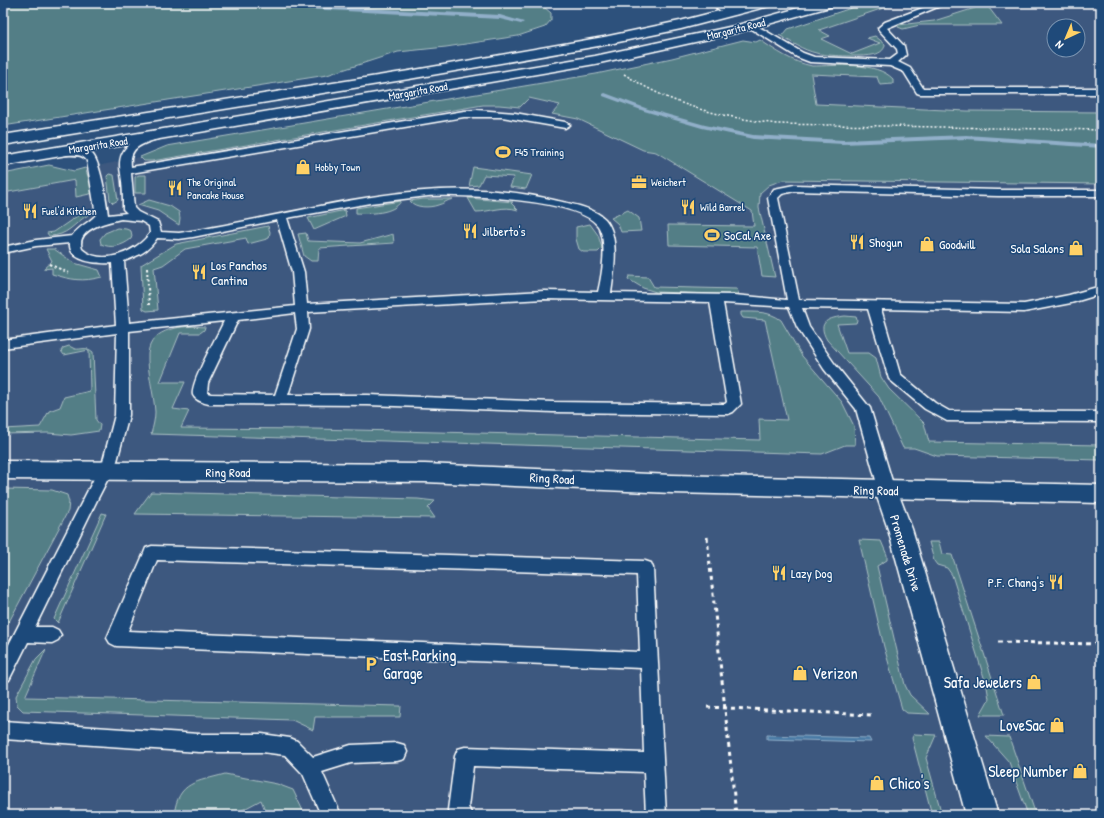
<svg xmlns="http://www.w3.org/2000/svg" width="1104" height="818" viewBox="0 0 1104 818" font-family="'Patrick Hand',sans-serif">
	<rect width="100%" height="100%" fill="#2d517c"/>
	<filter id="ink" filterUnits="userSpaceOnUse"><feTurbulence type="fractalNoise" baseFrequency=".025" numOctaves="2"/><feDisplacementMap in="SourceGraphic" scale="8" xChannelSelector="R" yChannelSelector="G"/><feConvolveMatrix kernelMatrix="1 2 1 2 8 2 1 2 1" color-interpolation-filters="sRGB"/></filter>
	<g filter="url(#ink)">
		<path fill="#3e597f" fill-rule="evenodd" d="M866,3H1101V815H3V174L49,165L74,171L140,157L167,146L596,74L672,58L743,40L756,42L784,34L788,29ZM1054,26H1078V50H1054Z"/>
		<g fill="#537e86" stroke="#a9bec2">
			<path d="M3,3H532L544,7L551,13V20L545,27L518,36L446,47L398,52L327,75L3,126Z"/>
			<path d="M866,3H898L819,30L830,36L821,39L852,54L880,43L867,38L875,36L885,44C885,51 878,54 872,55C861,57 826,56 816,53C803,50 791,42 779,35L784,34L788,29Z"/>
			<path d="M973,3H1030L1031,5L986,4L1002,25H920L903,29L898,27V25L934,21L975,8L971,4Z"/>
			<path d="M743,40L756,42L760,40C776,51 792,62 812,66C835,66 876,61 893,79V84L880,85L877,77L811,74L816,104L967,111L1101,112V184L783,180L769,185L760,193L759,208L775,277L762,276L757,247L669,245L668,225L754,226L752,211L656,152L643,150L578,119L552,114L560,105L529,98L520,107L499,105H483L152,161H144L140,157L167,146L596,74L672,58Z"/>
			<path d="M49,165L74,171L85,168L94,193L76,197L75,180L3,193V174Z"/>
			<path d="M473,167L532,175L526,189L510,187L514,177L484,175L479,185L469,186Z"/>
			<path d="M109,174L114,175L118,200L113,203L110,200L107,176Z"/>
			<path d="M139,175H146V193H135V177Z"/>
			<path d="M468,198L513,202L511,203L518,210C503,205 491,212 476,212Z"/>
			<path d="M423,199H453C447,200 443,204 438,205C430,208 415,208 410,201Z"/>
			<path d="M149,200L170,206L179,212L180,218L179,225L158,211L138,205Z"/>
			<path d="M401,201C394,214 369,214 356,213V208Z"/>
			<path d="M345,210L346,216L314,230L308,218Z"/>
			<path d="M628,210L639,218L641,231L621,232L618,224L611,218Z"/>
			<path d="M83,212L88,215C73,224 68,236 49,236L47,233L54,232Z"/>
			<path d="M590,224L598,235L602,248L598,252H583L579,249L576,239V227Z"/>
			<path d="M268,226L270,232L269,238L267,239L248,244L246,238L185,249L163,265L154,268L158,310L147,311L143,309L141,265L176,244Z"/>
			<path d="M117,228L126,229L131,231L132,236L131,239C122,246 111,249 101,244L100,239L105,233Z"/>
			<path d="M306,233L308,241L360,243L393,234L394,243L319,248L318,261H311L304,256L298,234Z"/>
			<path d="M46,249H54L74,263L99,270L102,277C82,282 72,280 52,274V268L43,269L52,261Z"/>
			<path d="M629,276L648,277L654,287L737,289L739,295L656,292L643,288L628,279Z"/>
			<path d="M741,312C756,312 769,311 781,320L802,356L842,402L854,426L855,445H845L822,454L151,434C153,427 155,419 155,412C154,393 147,372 148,354C150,327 184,325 205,327L204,330L200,333H180L160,382H185L173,409L189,411L181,428L315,429L760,440L759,419L787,420L765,320L743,318L741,315Z"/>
			<path d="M845,316L856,317L857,320L856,323L837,324L847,353H869L876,358L881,377L889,389L924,423L929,442L1101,445V460L937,456L914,448H903L879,397L827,340C816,321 829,318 845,316Z"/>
			<path d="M69,346C71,347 73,348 75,349C82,350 86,346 93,352L96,420L100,425L99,431L71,435L48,433L3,434V429L40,427L49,411L60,407L64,397L90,391L89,350L64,355L61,351L63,348Z"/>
			<path d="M3,489L52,490L67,495L69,502L68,511L3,633Z"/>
			<path d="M151,492L418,499L435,501L428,508L435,518L135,514Z"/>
			<path d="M102,513L106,514L58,623L54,619Z"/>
			<path d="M859,540L881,541L887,555V560L877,566L905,685L910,695L930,714L907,713L902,709L884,647Z"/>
			<path d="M929,542H939L942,554L952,555L1004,715H980L989,699L987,687L952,575L947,568L937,565L934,561Z"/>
			<path d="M46,649L25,697L401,706L400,717H315L313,730L292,720L23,711L17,705L16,696L36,659Z"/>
			<path d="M914,734L936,735L926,758L942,815H932L912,738Z"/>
			<path d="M986,736L1009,737L1036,815H1028L1009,762Z"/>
			<path d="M225,774L277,784L293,790L305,815H267L261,800L233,815H174C178,781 197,782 225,774Z"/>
		</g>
		<path fill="#487aa5" stroke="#91afc9" d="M767,735L869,738L871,742L767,739Z"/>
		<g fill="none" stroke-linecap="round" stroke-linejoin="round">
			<g fill="#91afc9" fill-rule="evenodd">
				<path d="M229,3H262L500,15L524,22L521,24L500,19L232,5Z"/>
				<path d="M605,93L648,109L705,125L753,135L843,140L966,135L1101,144V148L966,139L843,144L753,139L702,128L644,111L603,96V94Z"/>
			</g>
			<g stroke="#fff" stroke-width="3">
				<g id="service">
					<path d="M936,3H947L887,28L904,46L906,55L898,62L910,68L923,88H1101V94H920L917,93L904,72L890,66L810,62L797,57L747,26L751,24H754L803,53L814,57L890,60L898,54L897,49L879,30L878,28L885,22Z"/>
					<path d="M477,110L515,113L565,122L570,125L565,128L502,117H464L131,173L134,208L138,212L158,222L161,232L179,233C308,214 426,168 558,201C572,204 594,208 605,219C620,236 614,272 611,293L734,295L787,300L768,198L774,189L794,185L998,190H1101V196H998L794,191L782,194L778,198L799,300L1024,304L1069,295L1101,286V294L1071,303L1024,312L881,309L900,374L935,403L949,411L1101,412V422L947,421L925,409L889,379L868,309L802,308L809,327L834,363L870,408L895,491L892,495L887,497L882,495L879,491L856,409L824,369L797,327L789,307L723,303L741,404L733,412L728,414L553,412L368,405L209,404C204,403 195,400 193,395C190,383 218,335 224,321L129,331V415L117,461L97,500L35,627H52L58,630L61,635L58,640L52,643L28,642L9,680L3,682V656L103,461L115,415L117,333L3,348V340L116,325L112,263C99,264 68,262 70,243L36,246L3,253V247L36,240L72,236C79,226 89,223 96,215L87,161C81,151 67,157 57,154L56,152L57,150C66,148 83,147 91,153C100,158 107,204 108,215L127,213L123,209C123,198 123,185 121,174C116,150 130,140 153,134L158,137L157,139C140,145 129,147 131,167L464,111ZM428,196C460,195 579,198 598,226C608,241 602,275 598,292L544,291L307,304L304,272L287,218L370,203ZM121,219L141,221L149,226L150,233C137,252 102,267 82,249C75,229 107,222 121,219ZM277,220L292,272L295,306L129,323L124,261C138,256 149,251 157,238L179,239L193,237ZM544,299L710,302L727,402L725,404L553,402L368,395H288L309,329L308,312ZM295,313L297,329L275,395L211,394L207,393L208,383L238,320Z"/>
					<path d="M152,546L645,561L651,563L653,568L666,815H646L644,772L473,766L468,807L472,815H450L448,810L455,756L458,749L465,747L644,753L641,668L116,646L110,643L107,638L144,553L146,548ZM157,560L637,575L640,652L128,631Z"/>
					<path d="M3,721L199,734H262L290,738L297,741L313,757L351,745L397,743L404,745L407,752L404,759L397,761L351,763L322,772L341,815H321L303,774L285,755L262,752H199L3,739Z"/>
				</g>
			</g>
			<g stroke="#fff" stroke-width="3">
				<g id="minor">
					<path d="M712,3H727L739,11L737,14C729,16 717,10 712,3Z"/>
					<path d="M887,482L895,485L912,529L998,815H966L888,529L875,491L879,485Z"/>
				</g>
			</g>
			<g stroke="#fff" stroke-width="3">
				<path id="tertiary" d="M3,461L425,464L672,475L1101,485V503L672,493L425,482L3,479Z"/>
			</g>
			<g stroke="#fff" stroke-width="3">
				<g id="secondary">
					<path d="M750,3H771L769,6L681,29L604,45L409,79L3,145V135L409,71L604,37L680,21Z"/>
					<path d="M816,3H835L833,6L736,33L595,64L3,166V156L595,56L734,26Z"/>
				</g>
			</g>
			<path stroke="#fff" stroke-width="1.5" stroke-dasharray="2 2" stroke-linecap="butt" d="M624,74C675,107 718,116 777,124L1101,130"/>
			<g stroke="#fff" stroke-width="2" stroke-dasharray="2.5 2.5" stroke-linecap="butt">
				<path d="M49,264L69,273"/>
				<path d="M147,268L149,305"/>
			</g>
			<g stroke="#fff" stroke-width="3" stroke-dasharray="4 4" stroke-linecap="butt">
				<path d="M707,537L736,815"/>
				<path d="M998,642L1101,644"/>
				<path d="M707,707L871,715"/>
			</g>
			<use href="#service" fill="#1f4a7a" fill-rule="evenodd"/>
			<use href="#minor" fill="#1f4a7a" fill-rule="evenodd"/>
			<use href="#tertiary" fill="#1f4a7a" fill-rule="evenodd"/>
			<use href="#secondary" fill="#1f4a7a" fill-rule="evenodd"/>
		</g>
	</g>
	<defs>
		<g id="stadium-bare" transform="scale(1.2)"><path d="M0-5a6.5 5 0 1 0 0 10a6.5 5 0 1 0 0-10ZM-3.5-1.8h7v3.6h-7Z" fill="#ffd166" stroke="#1f4a7a" stroke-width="2.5" paint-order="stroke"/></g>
		<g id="shop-bare" transform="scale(1.2)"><path d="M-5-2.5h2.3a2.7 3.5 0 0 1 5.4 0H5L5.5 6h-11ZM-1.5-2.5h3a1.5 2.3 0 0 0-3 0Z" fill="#ffd166" stroke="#1f4a7a" stroke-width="2.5" paint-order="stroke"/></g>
		<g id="office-bare" transform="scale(1.2)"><path d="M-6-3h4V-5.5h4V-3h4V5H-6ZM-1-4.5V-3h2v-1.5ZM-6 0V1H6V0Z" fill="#ffd166" stroke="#1f4a7a" stroke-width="2.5" paint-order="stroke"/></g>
		<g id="restaurant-bare" transform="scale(1.2)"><path d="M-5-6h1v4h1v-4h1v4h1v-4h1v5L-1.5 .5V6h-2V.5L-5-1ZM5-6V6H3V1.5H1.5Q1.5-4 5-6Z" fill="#ffd166" stroke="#1f4a7a" stroke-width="2.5" paint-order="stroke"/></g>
		<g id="parking-bare" transform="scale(1.2)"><path d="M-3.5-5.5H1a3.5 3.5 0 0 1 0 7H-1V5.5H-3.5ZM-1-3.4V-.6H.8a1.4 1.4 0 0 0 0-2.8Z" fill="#ffd166" stroke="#1f4a7a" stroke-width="2.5" paint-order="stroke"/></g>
	</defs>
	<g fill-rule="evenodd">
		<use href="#stadium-bare" x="503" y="152"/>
		<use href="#shop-bare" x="303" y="167"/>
		<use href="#office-bare" x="639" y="182"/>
		<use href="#restaurant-bare" x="175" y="188"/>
		<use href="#restaurant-bare" x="688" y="207"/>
		<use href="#restaurant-bare" x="30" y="211"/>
		<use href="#restaurant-bare" x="470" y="231"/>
		<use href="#stadium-bare" x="712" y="235"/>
		<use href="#restaurant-bare" x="857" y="242"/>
		<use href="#shop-bare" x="927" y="244"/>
		<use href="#shop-bare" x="1076" y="248"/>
		<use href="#restaurant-bare" x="199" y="272"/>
		<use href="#restaurant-bare" x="779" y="573"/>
		<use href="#restaurant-bare" x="1056" y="582"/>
		<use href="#parking-bare" x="371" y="664"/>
		<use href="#shop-bare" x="800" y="673"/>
		<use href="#shop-bare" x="1034" y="682"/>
		<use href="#shop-bare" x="1057" y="725"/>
		<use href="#shop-bare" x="1080" y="771"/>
		<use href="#shop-bare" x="877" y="783"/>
	</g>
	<g text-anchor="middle" stroke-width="3" stroke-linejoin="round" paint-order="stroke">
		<g font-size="11" fill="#fff" stroke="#1f4a7a">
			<text transform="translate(736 29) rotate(-14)" y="4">Margarita Road</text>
			<text transform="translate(418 91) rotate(-10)" y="4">Margarita Road</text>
			<text transform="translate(98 145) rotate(-9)" y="4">Margarita Road</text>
		</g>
		<g font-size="11" fill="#fff" stroke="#1f4a7a" text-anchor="start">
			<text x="515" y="156">F45 Training</text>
			<text x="315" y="171">Hobby Town</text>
			<text x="187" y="186">The Original<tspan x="187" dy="13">Pancake House</tspan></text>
			<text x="651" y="186">Weichert</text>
			<text x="700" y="211">Wild Barrel</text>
			<text x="42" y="215">Fuel'd Kitchen</text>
		</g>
		<g font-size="13" fill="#fff" stroke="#1f4a7a" text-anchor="start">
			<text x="482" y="236">Jilberto's</text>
			<text x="724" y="240">SoCal Axe</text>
			<text x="869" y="247">Shogun</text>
			<text x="939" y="249">Goodwill</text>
			<text x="1064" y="253" text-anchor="end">Sola Salons</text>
			<text x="211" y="270">Los Panchos<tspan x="211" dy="15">Cantina</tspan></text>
			<text x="791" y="578">Lazy Dog</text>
			<text x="1044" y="587" text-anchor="end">P.F. Chang's</text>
		</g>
		<g font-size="13" fill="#fff" stroke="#1f4a7a">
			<text x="228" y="477">Ring Road</text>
			<text transform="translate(552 478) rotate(3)" y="5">Ring Road</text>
			<text transform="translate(876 490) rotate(1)" y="5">Ring Road</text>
			<text transform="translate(906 553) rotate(73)" y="5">Promenade Drive</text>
		</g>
		<g font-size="16" fill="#fff" stroke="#1f4a7a" text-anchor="start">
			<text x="383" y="661">East Parking<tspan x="383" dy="18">Garage</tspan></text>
			<text x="812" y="679">Verizon</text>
			<text x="1022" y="688" text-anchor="end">Safa Jewelers</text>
			<text x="1045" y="731" text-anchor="end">LoveSac</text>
			<text x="1068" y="777" text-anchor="end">Sleep Number</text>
			<text x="889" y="789">Chico's</text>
		</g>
	</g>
	<rect width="1104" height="818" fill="none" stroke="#1f4a7a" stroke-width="16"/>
	<rect x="8" y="8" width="1088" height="802" fill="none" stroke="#fff" stroke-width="1.5" filter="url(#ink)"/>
	<g transform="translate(1066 38) rotate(224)"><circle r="19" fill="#1f4a7a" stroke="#7992af"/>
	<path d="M0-3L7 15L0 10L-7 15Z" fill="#ffd166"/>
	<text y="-6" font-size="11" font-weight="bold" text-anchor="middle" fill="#ffffff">N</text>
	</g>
</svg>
